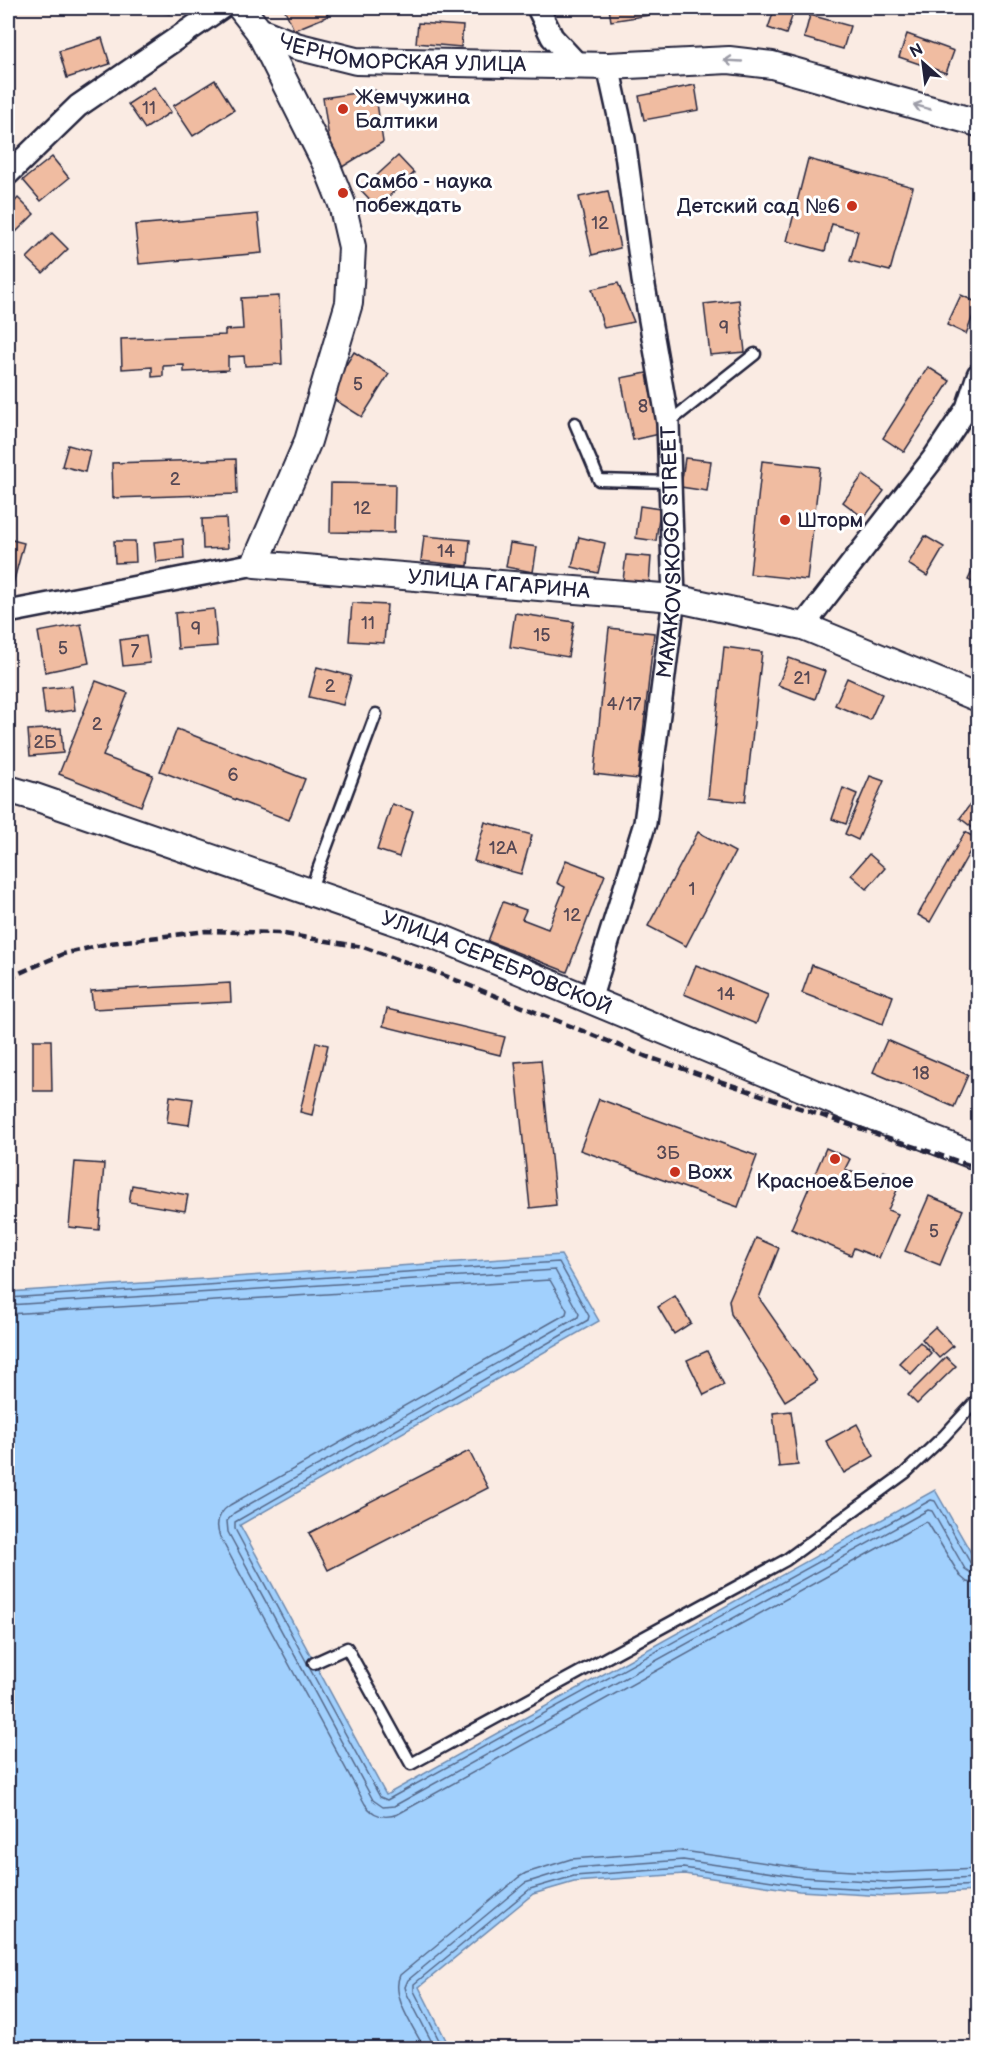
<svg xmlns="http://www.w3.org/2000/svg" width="986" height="2056" viewBox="0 0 986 2056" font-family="'Balsamiq Sans',sans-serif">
	<rect width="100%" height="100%" fill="#faebe3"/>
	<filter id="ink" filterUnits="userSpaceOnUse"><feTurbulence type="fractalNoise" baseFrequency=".0167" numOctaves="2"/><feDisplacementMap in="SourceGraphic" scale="12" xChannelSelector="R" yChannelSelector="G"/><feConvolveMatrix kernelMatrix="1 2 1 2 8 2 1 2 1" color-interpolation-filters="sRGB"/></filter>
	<g filter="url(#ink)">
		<path fill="#a1d0fd" stroke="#6e8aaf" stroke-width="1.5" d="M561,1255L599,1321L240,1525L386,1795L935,1490L978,1565V1891L886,1896L799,1891L684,1874L574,1882L533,1894L419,1987L450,2048H8V1292Z"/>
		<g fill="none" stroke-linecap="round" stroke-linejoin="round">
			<g stroke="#556889" stroke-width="1.5">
				<path d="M8,1298L559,1262L589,1316L588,1320L235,1522V1529L307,1663"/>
				<path d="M8,1305L555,1270L579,1314L578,1317L234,1513L227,1521L228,1532L373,1800L383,1807L394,1806L928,1510L932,1511L965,1569L971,1573L978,1575"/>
				<path d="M8,1314L550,1280L567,1310L566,1314L230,1505C218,1513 215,1524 220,1537L365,1804C373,1816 385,1819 398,1814L925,1522L928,1523L960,1576L967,1582L978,1584"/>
				<path d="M310,1669L380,1797L387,1800L931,1500L935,1501L971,1564L978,1567"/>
				<path d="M424,2048C415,2029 390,1996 400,1975L519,1877L526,1873L571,1859L683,1851L802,1868L886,1873L978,1869"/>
				<path d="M435,2048L407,1994L405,1987L408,1980L525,1883L573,1868L683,1860L801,1877L886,1882L978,1878"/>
				<path d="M443,2048L414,1991V1984L530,1889L574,1876L683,1868L800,1885L886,1890L978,1885"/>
			</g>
		</g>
		<g fill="#f0bca1" stroke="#22223b" stroke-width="1.5">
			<path d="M140,8H172L170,14Z"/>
			<path d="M284,8H325L328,16L294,30Z"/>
			<path d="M609,8H648L649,15L611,21Z"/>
			<path d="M775,8H795L786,34L768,28Z"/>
			<path d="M810,15L850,26L843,49L804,38Z"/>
			<path d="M418,23L463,26L461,47L416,43Z"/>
			<path d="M907,34L954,51L946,73L899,57Z"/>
			<path d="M102,38L110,64L67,78L59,51Z"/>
			<path d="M215,80L234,110L193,136L173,106Z"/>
			<path d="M695,85L699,110L644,120L639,96Z"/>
			<path d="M154,87L171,112L145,129L128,104Z"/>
			<path d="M375,90L383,142L334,172L323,98Z"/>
			<path d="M398,156L414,173L377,207L361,190Z"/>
			<path d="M52,157L69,178L41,201L23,180Z"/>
			<path d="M808,159L913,187L890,271L850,261L858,231L832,224L825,251L787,241Z"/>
			<path d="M608,191L620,248L592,255L579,197Z"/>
			<path d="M18,198L34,214L14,234L8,228V209Z"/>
			<path d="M258,214L262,253L139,264L135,225Z"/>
			<path d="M52,233L68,249L43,273L27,258Z"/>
			<path d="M618,283L634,322L604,328L592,289Z"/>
			<path d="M961,295L978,303L966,334L947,325Z"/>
			<path d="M279,296L282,364L245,366L244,356L228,357V370L184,372V365L163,366V376L152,377V367L122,369L121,339L225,335V330L243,329L241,298Z"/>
			<path d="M739,300L745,352L710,355L704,304Z"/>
			<path d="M354,352L389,374L362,417L327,395Z"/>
			<path d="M928,367L950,381L904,452L883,438Z"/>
			<path d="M652,372L664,433L633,440L621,378Z"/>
			<path d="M68,445L90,451L85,472L62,466Z"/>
			<path d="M685,458L711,461L707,491L681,487Z"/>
			<path d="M236,459L237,494L113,498L112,463Z"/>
			<path d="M762,461L820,467L807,580L750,574Z"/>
			<path d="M863,475L884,491L864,518L843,502Z"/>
			<path d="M331,483L395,484L394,533L330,532Z"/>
			<path d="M640,506L660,509L656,541L636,538Z"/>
			<path d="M226,518L228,548L203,549L202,519Z"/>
			<path d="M424,536L470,540L468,566L421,561Z"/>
			<path d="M925,536L944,547L927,576L908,564Z"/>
			<path d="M579,537L605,543L598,573L572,567Z"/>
			<path d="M8,539L24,543L11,591L8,590Z"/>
			<path d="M183,539L184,559L156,562L154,542Z"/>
			<path d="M114,541H135L136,562L115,563Z"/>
			<path d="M510,543L537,547L533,572L506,567Z"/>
			<path d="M626,555L651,557L649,584L623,581Z"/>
			<path d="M978,559V585L968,580Z"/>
			<path d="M352,603L387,605L384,643L349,641Z"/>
			<path d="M214,609L217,646L178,649L175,613Z"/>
			<path d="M515,613L574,622L568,657L510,647Z"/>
			<path d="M81,624L89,663L45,672L38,632Z"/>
			<path d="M609,628L654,633L638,779L594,774Z"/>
			<path d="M146,636L150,663L123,666L120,640Z"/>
			<path d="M724,647L762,652L745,802L708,798Z"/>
			<path d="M789,658L825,671L815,699L778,685Z"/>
			<path d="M317,667L351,676L343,705L309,697Z"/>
			<path d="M847,678L882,694L870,720L835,705Z"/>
			<path d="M96,681L128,693L103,756L153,775L141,806L59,774Z"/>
			<path d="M72,686L75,710L45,714L42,689Z"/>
			<path d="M61,728L63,753L30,756L28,730Z"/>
			<path d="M177,729L305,779L289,820L160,771Z"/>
			<path d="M870,776L884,781L858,840L845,834Z"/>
			<path d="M843,788L857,794L846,824L832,819Z"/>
			<path d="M978,794V832L960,818Z"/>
			<path d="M392,804L413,811L399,857L377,850Z"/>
			<path d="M485,822L532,835L521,874L474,861Z"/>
			<path d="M698,832L735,852L686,946L648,926Z"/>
			<path d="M965,832L977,839L930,922L918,915Z"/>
			<path d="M869,854L885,868L867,889L851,875Z"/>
			<path d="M566,860L605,875L567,972L488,941L503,902L526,910L522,919L548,929L565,887L557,883Z"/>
			<path d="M696,965L768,995L756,1024L684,994Z"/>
			<path d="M812,965L893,996L883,1024L802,993Z"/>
			<path d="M230,983L231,1002L93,1009L91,991Z"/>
			<path d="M387,1009L505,1037L500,1055L383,1026Z"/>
			<path d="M33,1040H51L52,1091H33Z"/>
			<path d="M887,1040L968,1075L954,1107L873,1072Z"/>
			<path d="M316,1042L328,1045L312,1115L300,1112Z"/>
			<path d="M541,1060L556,1205L530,1208L515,1062Z"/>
			<path d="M170,1096L193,1099L189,1125L167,1122Z"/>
			<path d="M599,1099L757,1156L738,1207L580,1150Z"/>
			<path d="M826,1148L850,1159L845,1169L879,1184L884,1171L902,1179L888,1210L898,1214L879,1258L854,1248L851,1255L791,1229Z"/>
			<path d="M75,1162L104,1164L99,1230L69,1227Z"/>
			<path d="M132,1185L188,1195L185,1211L129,1202Z"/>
			<path d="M929,1196L963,1210L940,1265L905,1251Z"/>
			<path d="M756,1238L779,1248L759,1298L817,1381L785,1401L731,1314L729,1300Z"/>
			<path d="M675,1296L691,1323L674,1334L658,1307Z"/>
			<path d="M935,1327L953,1346L939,1358L922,1339Z"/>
			<path d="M920,1342L931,1353L911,1374L899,1363Z"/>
			<path d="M707,1351L724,1385L704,1395L687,1360Z"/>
			<path d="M946,1357L956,1366L917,1404L908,1395Z"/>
			<path d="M791,1411L798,1465L779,1467L773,1413Z"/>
			<path d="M857,1424L874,1456L844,1473L826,1441Z"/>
			<path d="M469,1451L488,1488L328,1570L309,1533Z"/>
		</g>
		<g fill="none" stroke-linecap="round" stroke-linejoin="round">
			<g stroke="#22223b" stroke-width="15">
				<g id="service">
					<path d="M575,423L599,480L670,482"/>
					<path d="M668,423L755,354"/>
					<path d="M310,891L376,714"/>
					<path d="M314,1663L347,1648L411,1764L786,1560L905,1473L944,1436L978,1399"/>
				</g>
			</g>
			<g stroke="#22223b" stroke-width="26">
				<g id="minor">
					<path d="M538,8L552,37L578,65"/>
					<path d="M8,174L78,106L221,8"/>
					<path d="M8,612L255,564"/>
					<path d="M803,626L933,459L967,408L978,375"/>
					<path id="s1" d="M590,1000L645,823L674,598L668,423L643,280L624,139L608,66"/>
				</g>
			</g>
			<g stroke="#22223b" stroke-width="30">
				<g id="tertiary">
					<path id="s2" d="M241,8L259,31L326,164L342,204L352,247L349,303L308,441L255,564L674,598L803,626L978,698"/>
					<path id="s3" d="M259,31L296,46L356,61L608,66L729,60L772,65L978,123"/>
					<path id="s4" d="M8,789L35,797L434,935L843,1105L978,1157"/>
				</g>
			</g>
			<use href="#service" stroke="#fff" stroke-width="10"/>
			<use href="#minor" stroke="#fff" stroke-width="21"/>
			<use href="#tertiary" stroke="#fff" stroke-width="26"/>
			<path stroke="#22223b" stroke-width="4.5" stroke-dasharray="9 4.5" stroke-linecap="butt" d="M8,978L63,954L110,943L206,931L278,933L363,947L443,975L645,1056L978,1168"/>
		</g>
		<defs><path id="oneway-shaft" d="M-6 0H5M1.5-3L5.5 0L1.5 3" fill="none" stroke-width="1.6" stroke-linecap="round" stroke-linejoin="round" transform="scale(1.5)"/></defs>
		<g stroke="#9c9ca7">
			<use href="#oneway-shaft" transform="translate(733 61) rotate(-177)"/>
			<use href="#oneway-shaft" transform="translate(922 107) rotate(-164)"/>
		</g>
	</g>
	<g fill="#c8321e" stroke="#fff" stroke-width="2">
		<circle cx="343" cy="109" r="6"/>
		<circle cx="343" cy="193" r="6"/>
		<circle cx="852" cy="206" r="6"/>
		<circle cx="785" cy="520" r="6"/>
		<circle cx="835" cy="1159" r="6"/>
		<circle cx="675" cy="1172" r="6"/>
	</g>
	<g text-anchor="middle" stroke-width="6" stroke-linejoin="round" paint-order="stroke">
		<g font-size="18" fill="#564854">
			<text x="149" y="114">11</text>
			<text x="600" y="229">12</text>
			<text x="724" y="334">9</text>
			<text x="358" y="390">5</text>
			<text x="643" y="412">8</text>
			<text x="175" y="485">2</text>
			<text x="362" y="514">12</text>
			<text x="446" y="557">14</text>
			<text x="368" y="629">11</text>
			<text x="196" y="635">9</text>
			<text x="542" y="641">15</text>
			<text x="63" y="654">5</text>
			<text x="135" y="657">7</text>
			<text x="802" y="684">21</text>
			<text x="330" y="692">2</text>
			<text x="624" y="710">4/17</text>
			<text x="97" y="730">2</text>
			<text x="45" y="748">2Б</text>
			<text x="233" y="781">6</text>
			<text x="503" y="854">12А</text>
			<text x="692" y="895">1</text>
			<text x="572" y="921">12</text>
			<text x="726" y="1000">14</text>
			<text x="921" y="1079">18</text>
			<text x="668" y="1159">3Б</text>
			<text x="934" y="1237">5</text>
		</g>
		<g font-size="21" fill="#22223b" stroke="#fff">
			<text dy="7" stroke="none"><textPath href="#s3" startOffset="147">ЧЕРНОМОРСКАЯ УЛИЦА</textPath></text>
			<text dy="7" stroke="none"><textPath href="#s1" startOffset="458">MAYAKOVSKOGO STREET</textPath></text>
			<text dy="7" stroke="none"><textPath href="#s2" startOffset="844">УЛИЦА ГАГАРИНА</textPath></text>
			<text dy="7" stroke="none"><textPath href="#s4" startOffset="519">УЛИЦА СЕРЕБРОВСКОЙ</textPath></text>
		</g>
		<g font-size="21" fill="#22223b" stroke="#fff" text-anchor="start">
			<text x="355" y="104">Жемчужина<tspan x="355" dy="24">Балтики</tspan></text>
			<text x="355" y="188">Самбо - наука<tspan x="355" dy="24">побеждать</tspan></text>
			<text x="840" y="213" text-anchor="end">Детский сад №6</text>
			<text x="797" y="527">Шторм</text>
			<text x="687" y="1179">Boxx</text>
			<text x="835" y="1188" text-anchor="middle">Красное&amp;Белое</text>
		</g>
	</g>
	<rect width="986" height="2056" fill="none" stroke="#fff" stroke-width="30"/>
	<rect x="15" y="15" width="956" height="2026" fill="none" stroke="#22223b" stroke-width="2" filter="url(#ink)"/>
	<g transform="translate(923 63) rotate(332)" stroke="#ffffff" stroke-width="4.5" paint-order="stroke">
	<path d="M0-4.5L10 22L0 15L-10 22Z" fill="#22223b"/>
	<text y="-9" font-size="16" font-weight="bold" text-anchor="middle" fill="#22223b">N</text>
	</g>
</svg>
